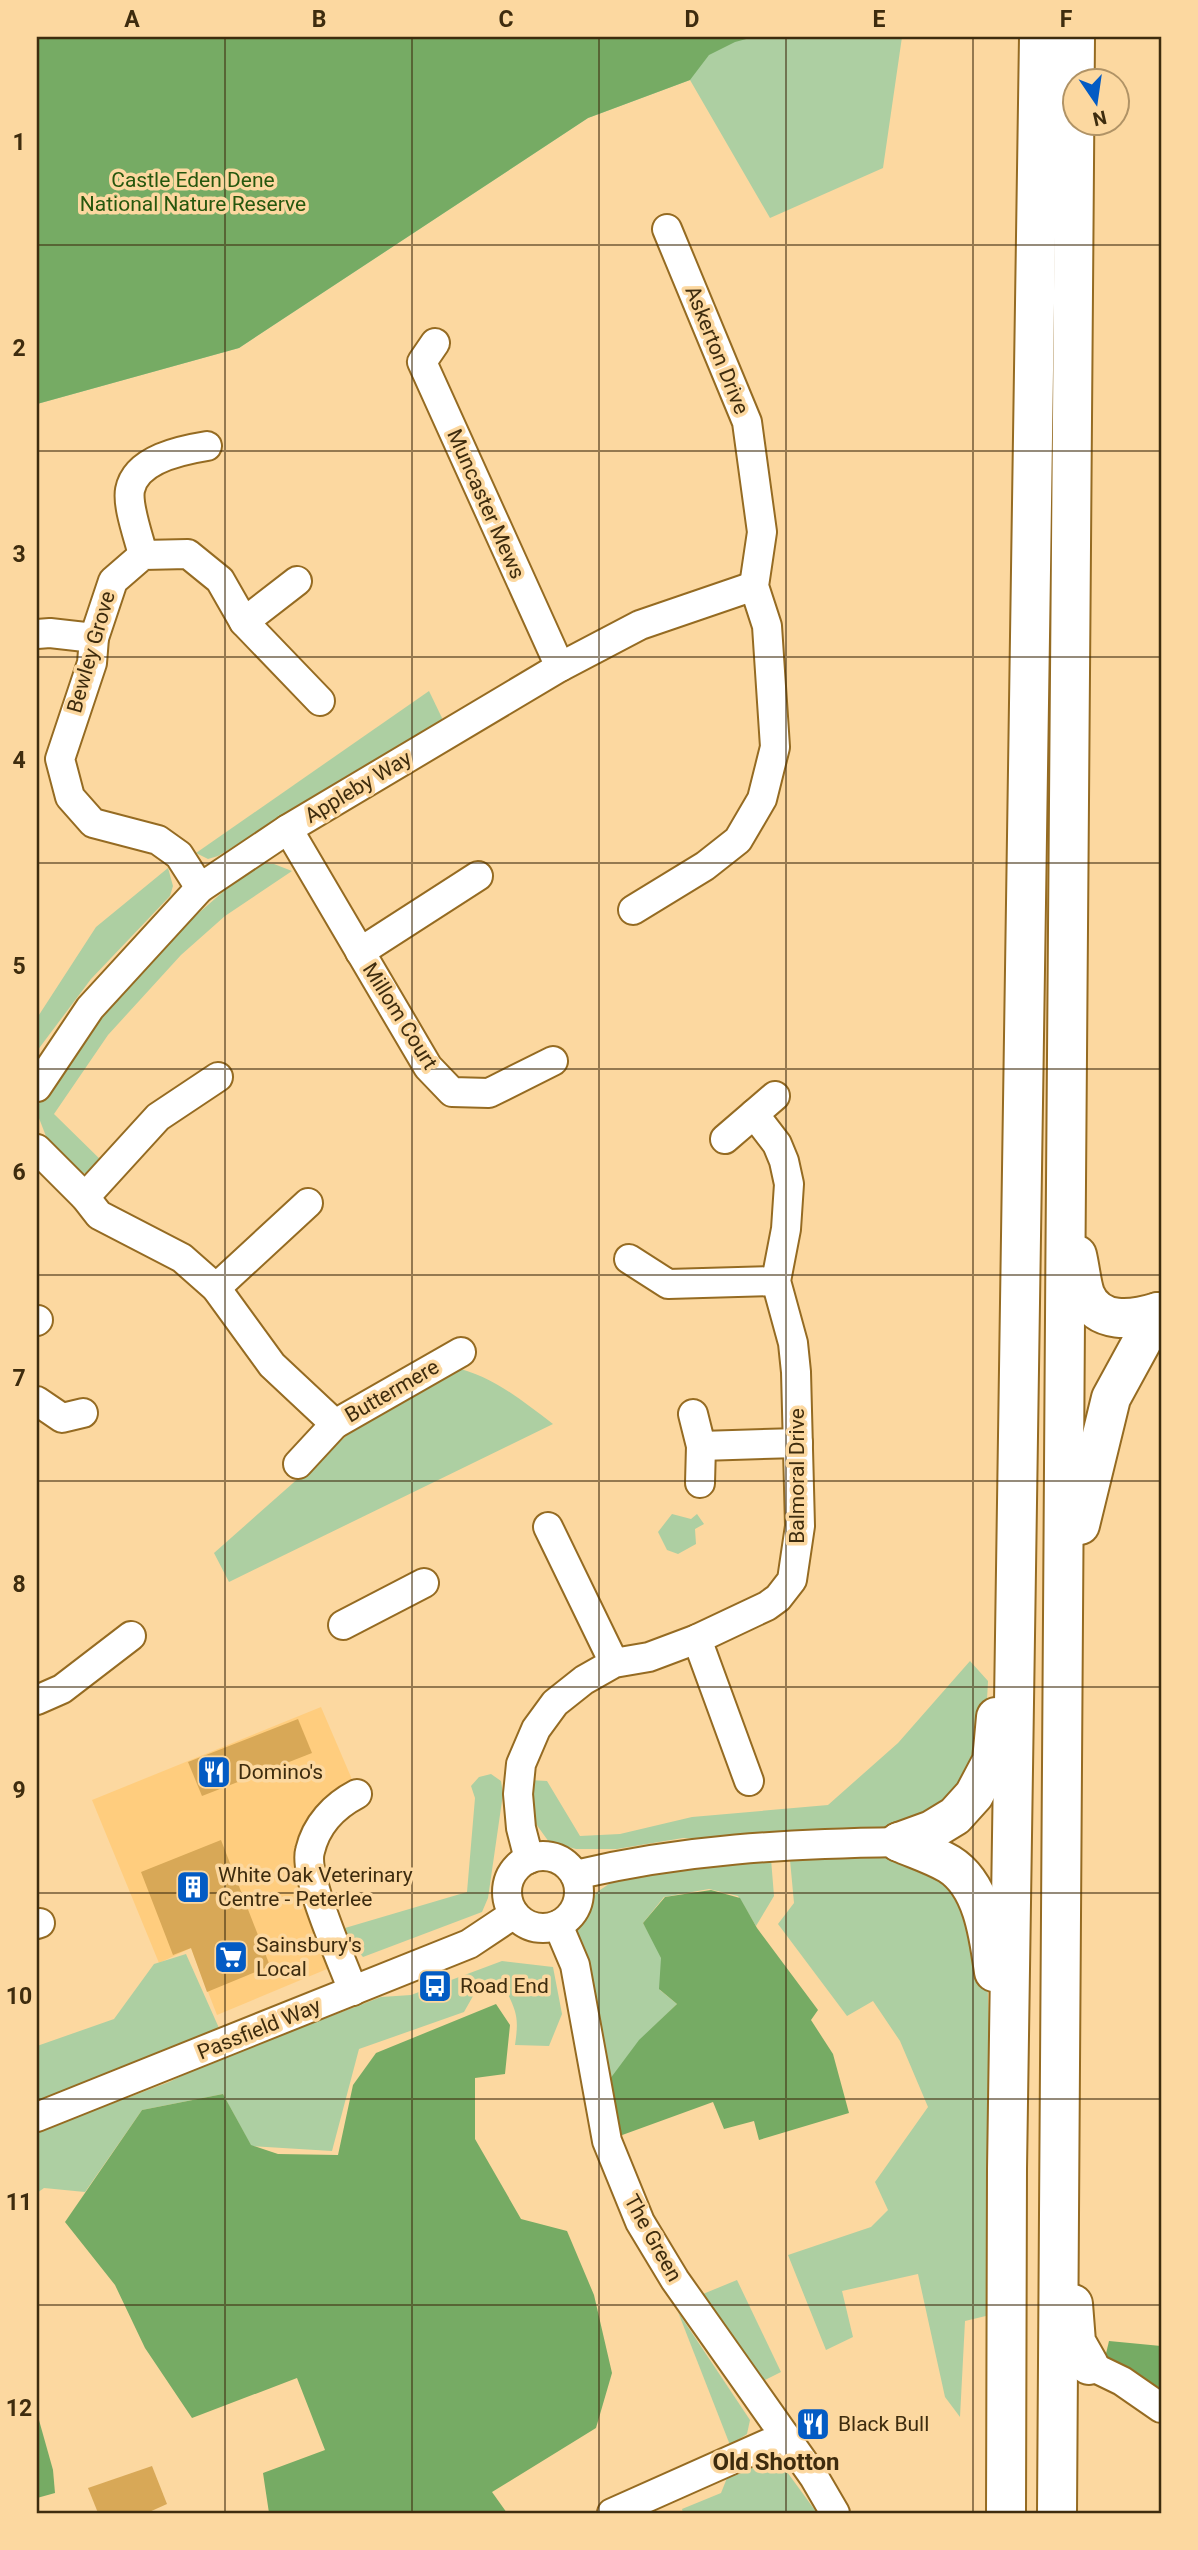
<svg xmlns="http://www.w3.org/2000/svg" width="1198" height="2550" viewBox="0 0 1198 2550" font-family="Roboto,sans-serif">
	<rect width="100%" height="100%" fill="#fcd8a0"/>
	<path fill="#ffcd7e" d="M321,1707L363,1805L342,1815L324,1848L326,1894L351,1959L217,2015L191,1948L159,1963L92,1800Z"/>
	<g fill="#adcfa2">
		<path d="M37,37H902L883,168L770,218L690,80L588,118L239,348L37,404Z"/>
		<path d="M429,691L443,720L218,856L208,859L196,853Z"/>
		<path d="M263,864H274L292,871L225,916L181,955L108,1035L54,1114L106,1165L91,1175L70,1169L49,1144L37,1113V1108L44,1094L86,1033L186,924L232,884Z"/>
		<path d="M168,868L173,886L170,896L91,979L37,1051V1018L96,927Z"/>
		<path d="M452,1367C492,1375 521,1400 553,1424L229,1582L214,1553L353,1430Z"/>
		<path d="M672,1514L691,1519L697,1514L704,1524L695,1529L696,1544L678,1554L667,1550L658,1532Z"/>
		<path d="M970,1661L988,1681L984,1757L954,1801L899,1833L725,1841L683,1838L617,1849H576L549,1842L536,1824L527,1802L530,1780L547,1781L580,1836L620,1834L692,1817L828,1805L898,1743Z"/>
		<path d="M491,1774L501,1781L503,1794L488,1898L482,1912L363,1957L351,1943L345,1928L467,1892L475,1798L471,1786L479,1777Z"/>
		<path d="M856,1857H904L955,1883L987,1970L992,2108L990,2315L965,2321L960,2417L945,2397L918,2274L842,2291L853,2337L826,2350L788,2255L871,2227L888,2210L875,2182L928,2107L900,2041L873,2001L847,2016L778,1924L794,1903L790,1860Z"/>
		<path d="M771,1859L774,1896L756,1926L738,1896L709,1889L664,1897L643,1923L662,1956L660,1990L677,2004L639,2041L604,2088L574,1927L597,1892L612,1882L697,1865Z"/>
		<path d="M186,1954L219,2028L37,2107V2046L114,2019L154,1964Z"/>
		<path d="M502,1961L553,1967L562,2014L549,2046L515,2045C519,2017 517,2013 505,1988L491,1983L477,1989L464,2012L359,2049L332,2151L251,2146L223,2094L142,2110L85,2192L44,2188L37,2193V2132L169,2082L210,2062L381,1997L411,1995Z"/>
		<path d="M737,2280L781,2372L763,2381L703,2294Z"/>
		<path d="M678,2312L750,2420L747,2434L730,2445Z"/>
		<path d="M768,2460L782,2465L817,2513H683L682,2509L721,2493L727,2478Z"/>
	</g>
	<g fill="#76ab64">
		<path d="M37,37H754L735,42L709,55L690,80L588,118L239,348L37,404Z"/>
		<path d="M711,1890L740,1898L757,1928L818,2010L811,2020L833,2054L849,2113L759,2140L754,2121L724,2129L713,2102L614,2138L604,2087L639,2040L677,2004L659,1989L661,1958L643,1923L665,1897Z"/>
		<path d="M496,2004L510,2025L505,2074L475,2078V2139L521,2219L567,2231L594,2295L612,2373L596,2428L492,2492L507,2513H269L263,2473L325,2450L297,2378L192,2418L145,2348L115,2285L65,2222L142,2110L223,2094L251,2145L278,2154L338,2155L353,2085L376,2053Z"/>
		<path d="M1109,2341L1161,2346V2398L1104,2362Z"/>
		<path d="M37,2413L53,2470L55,2493L37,2498Z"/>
	</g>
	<g fill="#d8a857">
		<path d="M298,1719L312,1753L202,1796L188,1762Z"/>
		<path d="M221,1840L270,1966L207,1992L191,1948L173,1955L141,1872Z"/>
		<path d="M152,2466L167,2504L147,2513H98L88,2488Z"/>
	</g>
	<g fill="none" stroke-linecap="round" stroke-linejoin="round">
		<g stroke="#956b22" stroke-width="32">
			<g id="minor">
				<path d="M435,343L422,362L560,667"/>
				<path d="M143,555C139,538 127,506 130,490C136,459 182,450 207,446"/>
				<path d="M244,622L297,581"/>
				<path d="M37,634L50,633L94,638"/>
				<path d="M288,829L428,1067L452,1092L489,1093L553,1061"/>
				<path d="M200,888L179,855L158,840L93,823L70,797L60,759L92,663L94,638L113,581L143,555L188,554L220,580L244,622L320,701"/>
				<path d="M633,910L705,866L738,840L762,799L775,747L767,626L754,586L762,532L747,422L667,229"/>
				<path d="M360,952L478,876"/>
				<path d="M37,1087L90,1008L200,888L288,829L560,667L640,625L754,586"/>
				<path d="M725,1139L775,1096"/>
				<path d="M37,1149L85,1197L99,1215L182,1258L216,1288L272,1365L335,1424L461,1352"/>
				<path d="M85,1197L158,1117L218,1077"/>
				<path d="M629,1259L668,1284L776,1281"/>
				<path d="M216,1288L308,1203"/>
				<path d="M37,1321L38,1320"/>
				<path d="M37,1401L62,1418L83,1413"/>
				<path d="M693,1414L701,1446L700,1483"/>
				<path d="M701,1446L798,1443"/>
				<path d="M298,1464L335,1424"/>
				<path d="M548,1527L614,1663"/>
				<path d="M343,1625L424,1583"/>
				<path d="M697,1639L749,1781"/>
				<path d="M37,1700L62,1689L131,1636"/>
				<circle cx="543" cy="1892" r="36"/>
				<path d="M529,1859L521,1828L518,1794L521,1764L536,1729L555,1703L584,1680L614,1663L649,1657L697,1639L767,1606L778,1598L792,1580L800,1526L796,1372L793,1343L776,1281L786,1229L789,1184L784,1161L777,1144L754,1114"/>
				<path d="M575,1875C685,1849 786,1844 899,1842"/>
				<path d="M37,1924L40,1923"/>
				<path d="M558,1925L575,1965L607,2141L640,2222L675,2280L814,2477L835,2513"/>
				<path d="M353,1991C343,1963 303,1876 310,1851C316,1825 334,1806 357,1794"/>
				<path d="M37,2117L469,1944L514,1914"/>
				<path d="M1089,2365L1122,2381L1161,2408"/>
				<path d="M612,2513L785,2436"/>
			</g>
		</g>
		<g stroke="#956b22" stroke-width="42">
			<g id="highway">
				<path d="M1077,1255C1080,1267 1081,1282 1085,1294C1098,1325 1132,1320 1158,1312"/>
				<path d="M1080,1525L1111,1398L1158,1312"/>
				<path d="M899,1842C915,1849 934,1855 949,1864C983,1885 989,1936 994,1972"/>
				<path d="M899,1842L932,1830L955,1816L974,1795L992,1761L996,1717"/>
				<path d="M1073,2304L1076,2342L1089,2365"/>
				<path d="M1006,2513L1007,2169L1039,37"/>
				<path d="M1057,2513C1057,1688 1073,862 1075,37"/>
			</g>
		</g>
		<use href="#minor" stroke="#fff" stroke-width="28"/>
		<use href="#highway" stroke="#fff" stroke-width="38"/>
	</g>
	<path fill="none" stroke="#3e2c0e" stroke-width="2" stroke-opacity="0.55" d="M225,37V2513M412,37V2513M599,37V2513M786,37V2513M973,37V2513M37,245H1161M37,451H1161M37,657H1161M37,863H1161M37,1069H1161M37,1275H1161M37,1481H1161M37,1687H1161M37,1893H1161M37,2099H1161M37,2305H1161"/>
	<defs>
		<g id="restaurant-square" transform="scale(1.75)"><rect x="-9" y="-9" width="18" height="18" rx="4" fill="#035bc4" stroke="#fcd8a0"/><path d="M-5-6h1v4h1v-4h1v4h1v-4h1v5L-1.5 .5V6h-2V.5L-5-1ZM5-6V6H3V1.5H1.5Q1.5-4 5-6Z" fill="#fff"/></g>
		<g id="building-square" transform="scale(1.75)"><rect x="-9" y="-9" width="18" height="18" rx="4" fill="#035bc4" stroke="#fcd8a0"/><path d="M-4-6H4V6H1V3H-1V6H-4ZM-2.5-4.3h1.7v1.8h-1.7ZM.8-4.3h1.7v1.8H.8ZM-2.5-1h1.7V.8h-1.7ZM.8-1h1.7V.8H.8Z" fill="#fff"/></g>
		<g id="supermarket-square" transform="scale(1.75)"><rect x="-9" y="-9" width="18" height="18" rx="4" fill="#035bc4" stroke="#fcd8a0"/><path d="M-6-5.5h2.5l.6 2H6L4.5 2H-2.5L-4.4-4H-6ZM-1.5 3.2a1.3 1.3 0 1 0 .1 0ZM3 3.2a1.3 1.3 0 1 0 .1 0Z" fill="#fff"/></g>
		<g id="bus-square" transform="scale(1.75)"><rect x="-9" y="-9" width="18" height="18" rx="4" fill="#035bc4" stroke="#fcd8a0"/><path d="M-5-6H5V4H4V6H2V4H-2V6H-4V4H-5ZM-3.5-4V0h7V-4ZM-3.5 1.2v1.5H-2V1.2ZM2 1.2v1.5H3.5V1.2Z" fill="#fff"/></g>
	</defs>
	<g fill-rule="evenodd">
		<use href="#restaurant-square" x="214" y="1772"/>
		<use href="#building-square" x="193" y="1887"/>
		<use href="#supermarket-square" x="231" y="1957"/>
		<use href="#bus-square" x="435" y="1986"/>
		<use href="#restaurant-square" x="813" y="2424"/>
	</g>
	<g text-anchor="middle" stroke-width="7" stroke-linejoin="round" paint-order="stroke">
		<g font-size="21" fill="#26570e" stroke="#fcd8a0">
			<text x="193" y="187">Castle Eden Dene<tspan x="193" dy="24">National Nature Reserve</tspan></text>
		</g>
		<g font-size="21" fill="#3e2c0e" stroke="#fcd8a0">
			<text transform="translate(717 350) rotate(68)" y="7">Askerton Drive</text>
			<text transform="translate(486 504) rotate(66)" y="7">Muncaster Mews</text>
			<text transform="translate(91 652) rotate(-74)" y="7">Bewley Grove</text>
			<text transform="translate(358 787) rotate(-31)" y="7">Appleby Way</text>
			<text transform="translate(400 1016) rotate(58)" y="7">Millom Court</text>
			<text transform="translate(392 1391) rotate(-30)" y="7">Buttermere</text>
			<text transform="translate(797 1476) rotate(-90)" y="7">Balmoral Drive</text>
			<text transform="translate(259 2029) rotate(-22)" y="7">Passfield Way</text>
			<text transform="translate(653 2238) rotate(61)" y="7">The Green</text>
		</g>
		<g font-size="21" fill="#3e2c0e" stroke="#fcd8a0" text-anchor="start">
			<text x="238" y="1779">Domino's</text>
			<text x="218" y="1882">White Oak Veterinary<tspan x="218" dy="24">Centre - Peterlee</tspan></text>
			<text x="256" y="1952">Sainsbury's<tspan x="256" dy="24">Local</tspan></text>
			<text x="460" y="1993">Road End</text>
			<text x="838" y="2431">Black Bull</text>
		</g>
		<g font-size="24" font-weight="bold" fill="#3e2c0e" stroke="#fcd8a0">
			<text x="776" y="2470">Old Shotton</text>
		</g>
	</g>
	<rect width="1198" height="2550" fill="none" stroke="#fcd8a0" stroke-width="77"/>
	<g transform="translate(1096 102) rotate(167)"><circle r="33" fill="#fcd8a0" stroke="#b09366" stroke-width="2"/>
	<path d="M0-5L12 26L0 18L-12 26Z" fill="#035bc4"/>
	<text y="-10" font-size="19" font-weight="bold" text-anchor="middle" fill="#3e2c0e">N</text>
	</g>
	<rect x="38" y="38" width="1122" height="2474" fill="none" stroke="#3e2c0e" stroke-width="2.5"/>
	<g font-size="23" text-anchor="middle" font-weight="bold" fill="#3e2c0e">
		<text x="132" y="27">A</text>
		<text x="319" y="27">B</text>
		<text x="506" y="27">C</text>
		<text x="692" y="27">D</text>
		<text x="879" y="27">E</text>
		<text x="1066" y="27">F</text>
		<text x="19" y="150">1</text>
		<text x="19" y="356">2</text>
		<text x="19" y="562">3</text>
		<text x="19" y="768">4</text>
		<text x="19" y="974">5</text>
		<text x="19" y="1180">6</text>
		<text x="19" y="1386">7</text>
		<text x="19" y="1592">8</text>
		<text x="19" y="1798">9</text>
		<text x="19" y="2004">10</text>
		<text x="19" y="2210">11</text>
		<text x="19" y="2416">12</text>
	</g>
</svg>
